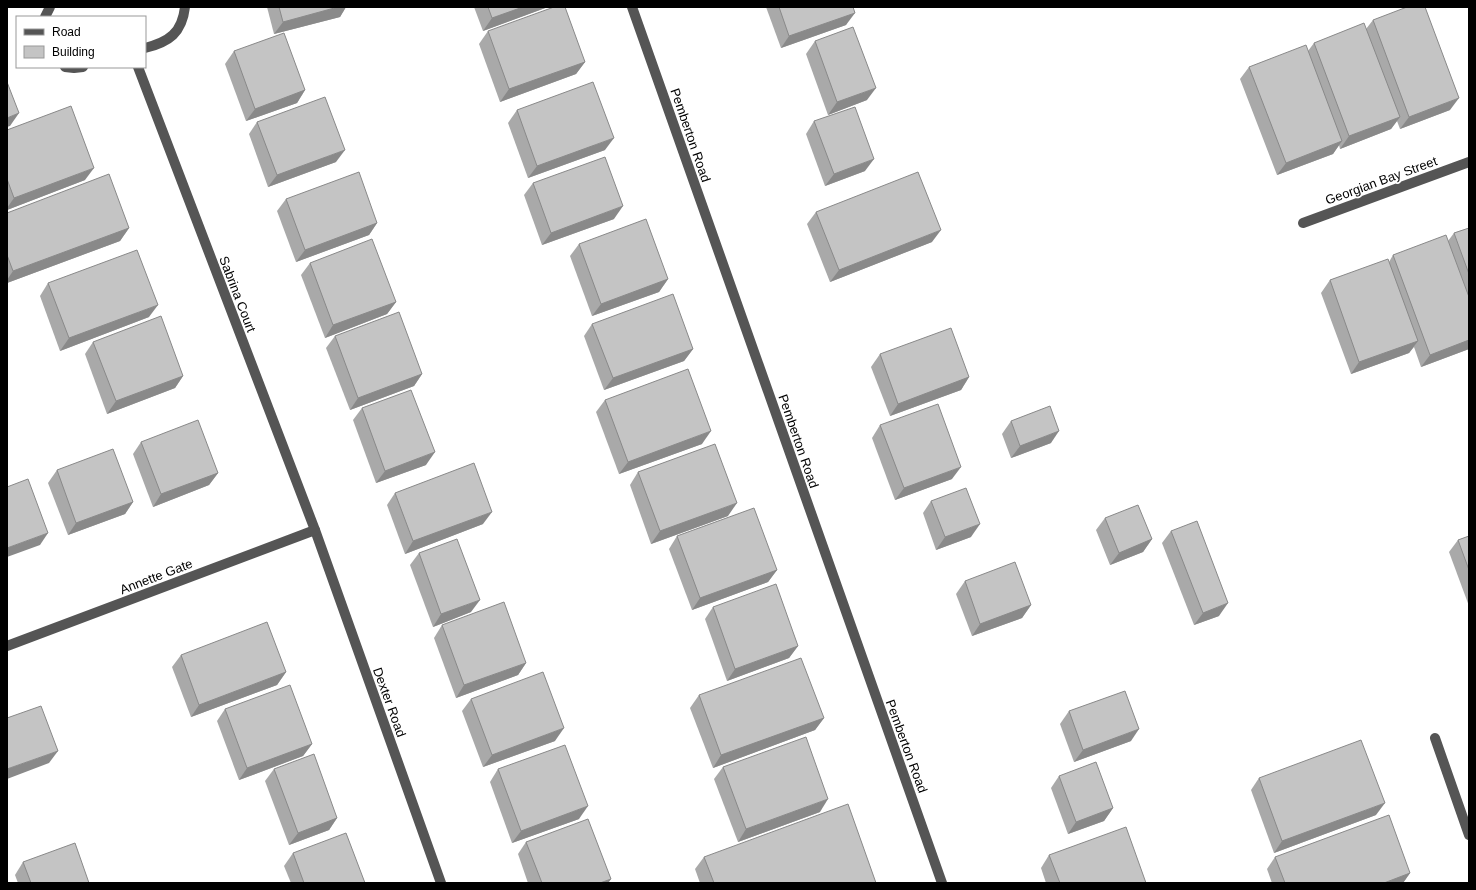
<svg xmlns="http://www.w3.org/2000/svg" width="1476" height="890" viewBox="0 0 1476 890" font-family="Helvetica,sans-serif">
	<rect width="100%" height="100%" fill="#fff"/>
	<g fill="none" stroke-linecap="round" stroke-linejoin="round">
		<g stroke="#555" stroke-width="10">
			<path d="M632,7L942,883"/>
			<path d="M45,17L50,7"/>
			<path d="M145,48C169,42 182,33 185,7"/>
			<path d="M65,67L74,68L83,67"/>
			<path d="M138,67L315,530L441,883"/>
			<path d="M1303,223L1469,162"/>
			<path d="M7,646L315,530"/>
			<path d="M1435,738L1469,835"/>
		</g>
	</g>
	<g fill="#a9a9a9">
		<path d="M267,7H346L340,17L274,34Z"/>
		<path d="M474,7H548L483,31Z"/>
		<path d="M766,7H853L846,25L781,48Z"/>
		<path d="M1373,20L1450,110L1400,129L1397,121L1391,129L1340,149L1339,145L1333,154L1277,175L1240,79L1249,67L1308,51L1314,43L1366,29Z"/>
		<path d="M488,31L585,62L576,74L500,102L479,44Z"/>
		<path d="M815,41L867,100L828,115L806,54Z"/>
		<path d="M234,51L305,90L297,103L246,121L225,64Z"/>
		<path d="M517,110L605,150L528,178L508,123Z"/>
		<path d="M814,121L865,171L825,186L806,134Z"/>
		<path d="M257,122L336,162L268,187L249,134Z"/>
		<path d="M7,130L85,180L7,210Z"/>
		<path d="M533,183L614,219L542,245L524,195Z"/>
		<path d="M286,199L377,223L369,235L296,262L277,211Z"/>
		<path d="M816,212L932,242L830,282L807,224Z"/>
		<path d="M7,213L129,228L120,241L7,283Z"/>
		<path d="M1469,228V349L1421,367L1414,347L1409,353L1351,374L1321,293L1330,280L1389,262L1393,255L1448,241L1454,233Z"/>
		<path d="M579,244L668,279L659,292L592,316L570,256Z"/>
		<path d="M310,263L396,302L387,314L325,338L301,275Z"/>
		<path d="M48,283L149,317L60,351L40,296Z"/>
		<path d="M592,324L693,349L684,361L604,390L584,336Z"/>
		<path d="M335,336L422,374L414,386L350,410L326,348Z"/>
		<path d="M93,342L183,376L175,388L107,414L85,354Z"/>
		<path d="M880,354L969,377L961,390L890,416L871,367Z"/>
		<path d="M605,400L702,444L619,474L596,412Z"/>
		<path d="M362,408L426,465L376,483L353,420Z"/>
		<path d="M1011,421L1051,443L1011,458L1002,434Z"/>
		<path d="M880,425L952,479L895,500L872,438Z"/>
		<path d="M141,442L218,473L209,485L153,507L133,454Z"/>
		<path d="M57,470L133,502L125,514L68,535L48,483Z"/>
		<path d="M638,472L728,516L651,544L630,485Z"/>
		<path d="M395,493L483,524L405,554L387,505Z"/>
		<path d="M931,501L971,537L936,550L923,513Z"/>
		<path d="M1105,518L1152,539L1143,552L1110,565L1096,530Z"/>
		<path d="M1171,531L1219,616L1194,625L1162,543Z"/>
		<path d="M677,536L777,570L768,582L692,610L669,549Z"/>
		<path d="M1469,536V606L1449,552L1458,540Z"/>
		<path d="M419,553L471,612L433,627L410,565Z"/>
		<path d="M965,581L1031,605L1022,618L972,636L956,594Z"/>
		<path d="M713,607L798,646L789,658L727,681L705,619Z"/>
		<path d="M442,625L526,663L518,675L456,698L434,638Z"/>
		<path d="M181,655L286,672L277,685L191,717L172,667Z"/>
		<path d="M699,695L824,718L815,730L713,768L690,708Z"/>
		<path d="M471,699L555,741L483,767L462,711Z"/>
		<path d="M225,709L312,744L303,756L239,780L217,721Z"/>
		<path d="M1069,711L1131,741L1074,762L1060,724Z"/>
		<path d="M723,767L820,812L738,842L714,779Z"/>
		<path d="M274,769L337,818L329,830L289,845L265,781Z"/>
		<path d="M498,769L579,819L512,843L490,782Z"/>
		<path d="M1059,776L1113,808L1104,821L1068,834L1051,788Z"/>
		<path d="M1259,778L1376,815L1274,853L1251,790Z"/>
		<path d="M526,842L611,879L608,883H528L518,854Z"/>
		<path d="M293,853L365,883H291L284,866Z"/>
		<path d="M1049,855L1146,883H1046L1041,868Z"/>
		<path d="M704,857L876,883H700L695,869Z"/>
		<path d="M1275,857L1410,873L1403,883H1272L1267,869Z"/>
		<path d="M23,862L89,883H18L15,875Z"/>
	</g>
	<g fill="#898989">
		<path d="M338,7H346L340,17L274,34L283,22Z"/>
		<path d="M523,7H548L483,31L492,18Z"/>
		<path d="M855,13L846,25L781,48L789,36Z"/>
		<path d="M585,62L576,74L500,102L509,89Z"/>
		<path d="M876,88L867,100L828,115L837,102Z"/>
		<path d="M305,90L297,103L246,121L255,109Z"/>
		<path d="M1459,98L1450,110L1400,129L1409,117Z"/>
		<path d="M19,113L10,126L7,127V118Z"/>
		<path d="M1400,117L1391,129L1340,149L1349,136Z"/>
		<path d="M614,138L605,150L528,178L537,166Z"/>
		<path d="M1342,141L1333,154L1277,175L1286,163Z"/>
		<path d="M345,150L336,162L268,187L277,175Z"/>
		<path d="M874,159L865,171L825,186L834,174Z"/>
		<path d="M94,168L85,180L7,210V208L14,198Z"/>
		<path d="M623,206L614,219L542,245L551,233Z"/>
		<path d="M377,223L369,235L296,262L305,250Z"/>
		<path d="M129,228L120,241L7,283V280L13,271Z"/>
		<path d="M941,230L932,242L830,282L839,270Z"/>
		<path d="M668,279L659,292L592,316L601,304Z"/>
		<path d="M396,302L387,314L325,338L333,325Z"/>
		<path d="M158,305L149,317L60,351L69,338Z"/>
		<path d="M1469,340V349L1421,367L1430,355Z"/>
		<path d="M1418,341L1409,353L1351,374L1359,362Z"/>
		<path d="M693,349L684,361L604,390L613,378Z"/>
		<path d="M422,374L414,386L350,410L358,398Z"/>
		<path d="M183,376L175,388L107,414L116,401Z"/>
		<path d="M969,377L961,390L890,416L898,404Z"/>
		<path d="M711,431L702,444L619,474L628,462Z"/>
		<path d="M1059,431L1051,443L1011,458L1020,446Z"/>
		<path d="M435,452L426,465L376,483L385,471Z"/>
		<path d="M961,467L952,479L895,500L904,488Z"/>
		<path d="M218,473L209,485L153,507L161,494Z"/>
		<path d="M133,502L125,514L68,535L76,523Z"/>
		<path d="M737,503L728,516L651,544L660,531Z"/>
		<path d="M492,512L483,524L405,554L413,541Z"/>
		<path d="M980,524L971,537L936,550L945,537Z"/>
		<path d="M48,533L40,545L7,557V548Z"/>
		<path d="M1152,539L1143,552L1110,565L1119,553Z"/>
		<path d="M777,570L768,582L692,610L700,598Z"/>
		<path d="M480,600L471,612L433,627L441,614Z"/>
		<path d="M1228,603L1219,616L1194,625L1203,613Z"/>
		<path d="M1031,605L1022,618L972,636L980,624Z"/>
		<path d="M798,646L789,658L727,681L735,669Z"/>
		<path d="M526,663L518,675L456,698L464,685Z"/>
		<path d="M286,672L277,685L191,717L199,705Z"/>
		<path d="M824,718L815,730L713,768L721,755Z"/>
		<path d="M564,728L555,741L483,767L492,755Z"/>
		<path d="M1139,729L1131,741L1074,762L1083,750Z"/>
		<path d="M312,744L303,756L239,780L247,768Z"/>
		<path d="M58,751L49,763L7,779V769Z"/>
		<path d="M828,799L820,812L738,842L746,829Z"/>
		<path d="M1385,803L1376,815L1274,853L1282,841Z"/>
		<path d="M588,806L579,819L512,843L521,831Z"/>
		<path d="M1113,808L1104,821L1068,834L1076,822Z"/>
		<path d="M337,818L329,830L289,845L298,833Z"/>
		<path d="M1410,873L1403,883H1384Z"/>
		<path d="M611,879L608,883H600Z"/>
	</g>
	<g fill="#c4c4c4" stroke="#898989">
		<path d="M279,7H338L283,22Z"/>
		<path d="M488,7H523L492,18Z"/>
		<path d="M554,7H565L585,62L509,89L488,31Z"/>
		<path d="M779,7H853L855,13L789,36Z"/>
		<path d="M1407,7H1425L1459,98L1409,117L1373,20Z"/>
		<path d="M1364,23L1400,117L1349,136L1314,43Z"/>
		<path d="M853,27L876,88L837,102L815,41Z"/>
		<path d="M284,33L305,90L255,109L234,51Z"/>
		<path d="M1306,45L1342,141L1286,163L1249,67Z"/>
		<path d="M7,82L19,113L7,118Z"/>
		<path d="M593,82L614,138L537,166L517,110Z"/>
		<path d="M325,97L345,150L277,175L257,122Z"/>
		<path d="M71,106L94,168L14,198L7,179V130Z"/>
		<path d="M855,107L874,159L834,174L814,121Z"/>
		<path d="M605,157L623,206L551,233L533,183Z"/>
		<path d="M359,172L377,223L305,250L286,199Z"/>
		<path d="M918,172L941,230L839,270L816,212Z"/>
		<path d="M109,174L129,228L13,271L7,255V213Z"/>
		<path d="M646,219L668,279L601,304L579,244Z"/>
		<path d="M1469,228V274L1454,233Z"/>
		<path d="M1446,235L1469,297V340L1430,355L1393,255Z"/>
		<path d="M372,239L396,302L333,325L310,263Z"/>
		<path d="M137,250L158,305L69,338L48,283Z"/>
		<path d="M1388,259L1418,341L1359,362L1330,280Z"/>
		<path d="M673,294L693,349L613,378L592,324Z"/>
		<path d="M399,312L422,374L358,398L335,336Z"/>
		<path d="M161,316L183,376L116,401L93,342Z"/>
		<path d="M951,328L969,377L898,404L880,354Z"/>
		<path d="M688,369L711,431L628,462L605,400Z"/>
		<path d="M411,390L435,452L385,471L362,408Z"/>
		<path d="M938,404L961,467L904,488L880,425Z"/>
		<path d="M1050,406L1059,431L1020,446L1011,421Z"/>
		<path d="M198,420L218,473L161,494L141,442Z"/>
		<path d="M715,444L737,503L660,531L638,472Z"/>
		<path d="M113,449L133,502L76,523L57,470Z"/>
		<path d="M474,463L492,512L413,541L395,493Z"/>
		<path d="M28,479L48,533L7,548V487Z"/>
		<path d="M966,488L980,524L945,537L931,501Z"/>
		<path d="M1138,505L1152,539L1119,553L1105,518Z"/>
		<path d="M754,508L777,570L700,598L677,536Z"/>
		<path d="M1197,521L1228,603L1203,613L1171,531Z"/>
		<path d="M1469,536V570L1458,540Z"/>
		<path d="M457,539L480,600L441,614L419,553Z"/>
		<path d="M1015,562L1031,605L980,624L965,581Z"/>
		<path d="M776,584L798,646L735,669L713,607Z"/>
		<path d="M504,602L526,663L464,685L442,625Z"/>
		<path d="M267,622L286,672L199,705L181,655Z"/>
		<path d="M801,658L824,718L721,755L699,695Z"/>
		<path d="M543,672L564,728L492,755L471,699Z"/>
		<path d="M290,685L312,744L247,768L225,709Z"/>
		<path d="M1125,691L1139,729L1083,750L1069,711Z"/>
		<path d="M41,706L58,751L7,769V718Z"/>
		<path d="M806,737L828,799L746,829L723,767Z"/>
		<path d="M1361,740L1385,803L1282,841L1259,778Z"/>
		<path d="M565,745L588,806L521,831L498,769Z"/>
		<path d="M314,754L337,818L298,833L274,769Z"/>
		<path d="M1096,762L1113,808L1076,822L1059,776Z"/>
		<path d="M848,804L876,883H714L704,857Z"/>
		<path d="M1389,815L1410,873L1384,883H1285L1275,857Z"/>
		<path d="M588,819L611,879L600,883H542L526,842Z"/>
		<path d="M1126,827L1146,883H1060L1049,855Z"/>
		<path d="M346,833L365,883H304L293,853Z"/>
		<path d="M75,843L89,883H31L23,862Z"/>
	</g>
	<g text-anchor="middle" stroke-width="3.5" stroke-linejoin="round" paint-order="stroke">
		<g font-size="13" fill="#000" stroke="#fff">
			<text transform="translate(691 135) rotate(71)" y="5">Pemberton Road</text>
			<text transform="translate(1381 180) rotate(-20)" y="5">Georgian Bay Street</text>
			<text transform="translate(238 294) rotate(69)" y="5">Sabrina Court</text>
			<text transform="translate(799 441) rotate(71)" y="5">Pemberton Road</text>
			<text transform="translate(156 576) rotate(-21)" y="5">Annette Gate</text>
			<text transform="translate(390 702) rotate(70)" y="5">Dexter Road</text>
			<text transform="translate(907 746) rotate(70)" y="5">Pemberton Road</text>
		</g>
	</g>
	<rect width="1476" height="890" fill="none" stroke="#000000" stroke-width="16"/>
	<rect x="16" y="16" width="130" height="52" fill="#ffffff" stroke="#999999"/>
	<rect x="24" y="29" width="20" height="6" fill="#555555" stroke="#999999"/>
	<text x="52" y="36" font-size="12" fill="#000000">Road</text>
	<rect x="24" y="46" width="20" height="12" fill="#c4c4c4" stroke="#999999"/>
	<text x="52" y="56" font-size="12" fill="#000000">Building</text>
</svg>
